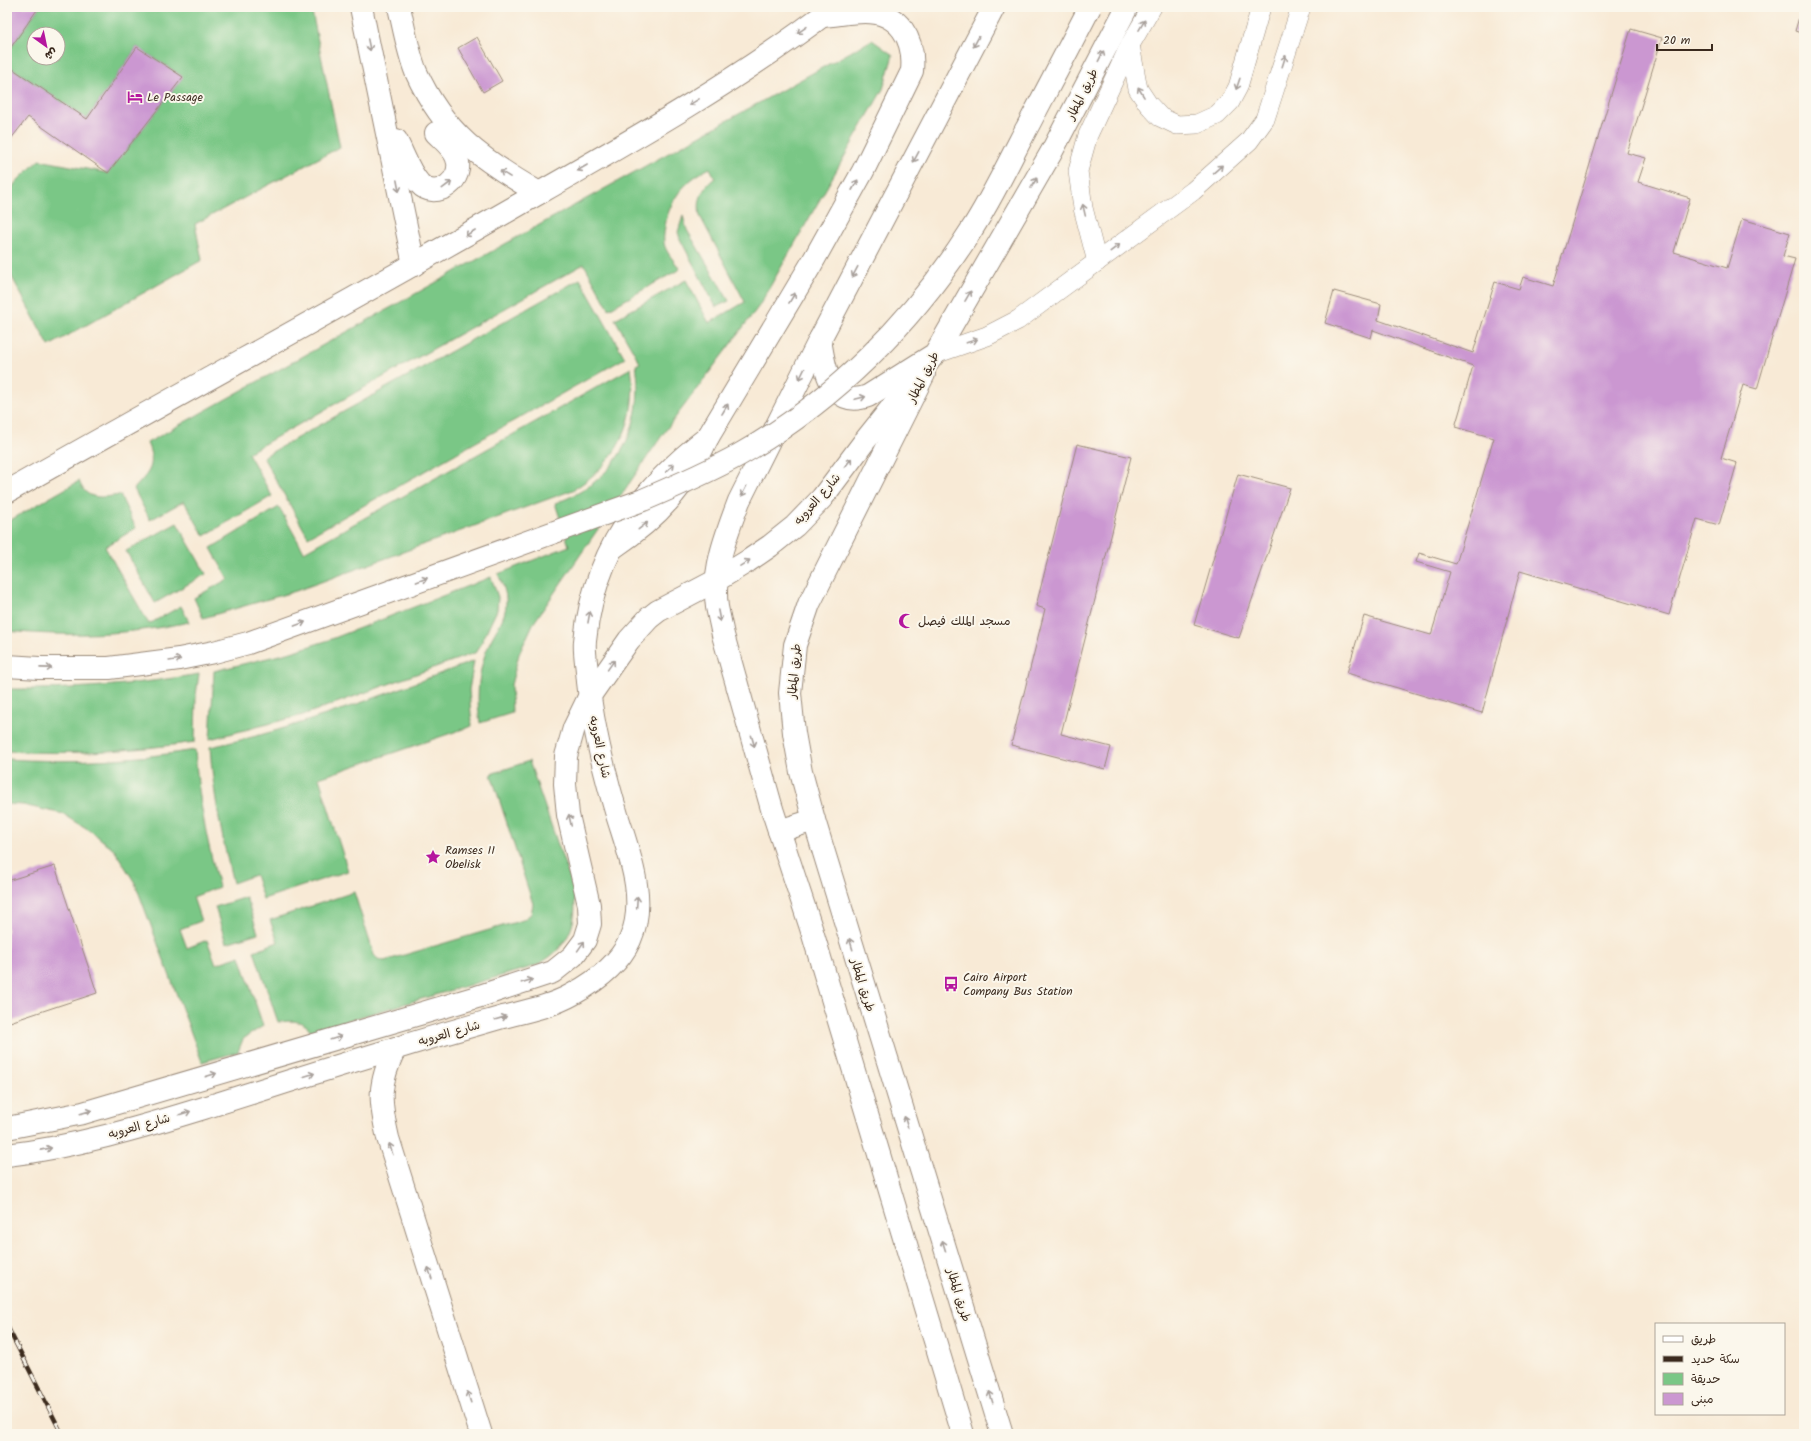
<svg xmlns="http://www.w3.org/2000/svg" width="1811" height="1441" viewBox="0 0 1811 1441" font-family="Kalam,'Playpen Sans Arabic',sans-serif">
	<rect width="100%" height="100%" fill="#fbf7ec"/>
	<filter id="ink" filterUnits="userSpaceOnUse"><feTurbulence type="fractalNoise" baseFrequency=".025" numOctaves="2"/><feDisplacementMap in="SourceGraphic" scale="8" xChannelSelector="R" yChannelSelector="G"/><feConvolveMatrix kernelMatrix="1 2 1 2 8 2 1 2 1" color-interpolation-filters="sRGB"/></filter>
	<filter id="wash" filterUnits="userSpaceOnUse"><feTurbulence type="fractalNoise" baseFrequency=".012" numOctaves="4" result="noise"/><feDisplacementMap in="SourceGraphic" scale="16" xChannelSelector="R" yChannelSelector="G"/><feGaussianBlur stdDeviation="0.9" result="paint"/><feColorMatrix in="noise" values="0 0 0 0 0 0 0 0 0 0 0 0 0 0 0 0 0 1.4 0 .05"/><feComposite in="paint" operator="in"/></filter>
	<g filter="url(#wash)">
		<rect width="100%" height="100%" fill="#f8ead6"/>
		<g fill="#7ac786" stroke="#5a7852" fill-rule="evenodd">
			<path d="M39,7H311L340,147L195,224L202,260L49,346L7,268V196L16,182L39,160L108,173L183,77L137,47L87,119L7,65V53ZM34,34H58V58H34Z"/>
			<path d="M872,40L893,55L883,89L759,306L663,434L533,624L519,654L511,685L512,713L480,723C476,696 478,668 490,642C496,629 506,618 506,603C507,593 502,583 498,574L569,546L555,503C616,483 646,427 636,365L640,363L615,319L686,280L709,323L745,302L700,216C697,200 702,188 715,178L710,168C687,179 672,196 666,221C665,227 663,236 664,243C665,251 675,262 680,269L609,309L584,264L248,453L272,496L204,536L184,501L150,520L134,489C149,472 157,466 147,443Z"/>
			<path d="M683,216L687,230L729,301L716,307L680,239L678,232Z"/>
			<path d="M580,279L625,358L308,537L263,457Z"/>
			<path d="M631,368C639,420 618,462 573,490L296,591L203,618L194,598L228,579L211,548L279,507L304,552Z"/>
			<path d="M79,481C87,502 102,497 120,495L136,528L105,547L149,624L181,606L189,622C129,635 68,637 7,631V522Z"/>
			<path d="M177,523L206,574L155,603L126,551Z"/>
			<path d="M491,577L498,597L497,610L477,652L303,715L210,739L214,671L288,653L329,640Z"/>
			<path d="M474,661L469,690L472,726L319,778L348,871L263,899L255,875L233,883C222,838 213,793 210,747C301,728 387,693 474,661Z"/>
			<path d="M199,674L196,695L195,742C133,751 70,755 7,751V689C72,690 135,685 199,674Z"/>
			<path d="M195,750C198,797 207,842 219,887L193,897L201,921L180,929L187,948L207,940L216,964L240,956L263,1026L243,1039L238,1052L202,1062L135,883L115,851L91,831L63,814L23,805L7,804V759C70,763 133,760 195,750Z"/>
			<path d="M529,761L573,888C580,924 567,950 535,966L311,1031C303,1019 291,1021 278,1022L254,951L278,942L270,920L354,892L374,955L378,959L384,961L523,920L531,914L533,904L491,774Z"/>
			<path d="M246,897L258,933L226,943L215,907Z"/>
		</g>
		<g id="blocks">
			<g fill="#cb97d1">
				<path d="M7,7H39L7,53Z"/>
				<path d="M1802,7H1804V34L1795,31Z"/>
				<path d="M1631,29L1662,38L1627,153L1646,158L1638,182L1690,198L1674,252L1727,268L1742,219L1790,233L1783,256L1795,259L1757,389L1743,385L1721,458L1737,463L1719,525L1697,519L1669,615L1520,571L1482,713L1347,673L1364,616L1431,635L1450,572L1416,562L1419,553L1456,564L1494,438L1455,427L1473,366L1373,330L1371,338L1325,323L1334,291L1381,304L1378,320L1473,353L1495,282L1519,289L1523,277L1553,286Z"/>
				<path d="M477,37L502,81L483,92L458,48Z"/>
				<path d="M137,47L183,77L108,173L28,117L7,144V65L87,119Z"/>
				<path d="M1077,444L1131,457L1061,734L1111,747L1105,769L1011,745L1045,609L1036,606Z"/>
				<path d="M1238,474L1290,488L1239,638L1194,625Z"/>
				<path d="M55,866L97,993L7,1023V881Z"/>
			</g>
		</g>
	</g>
	<g filter="url(#ink)">
		<use href="#blocks" fill-opacity="0" stroke="#9a8a7a" stroke-width="1"/>
		<g fill="none" stroke-linecap="round" stroke-linejoin="round">
			<g stroke="#9a8a7a" stroke-width="20">
				<g id="minor">
					<path d="M1130,45L1138,89L1148,104L1160,117L1177,125L1197,124L1217,115L1230,102L1238,87L1261,7"/>
					<path d="M1097,262L1083,208L1078,171L1088,135L1130,45L1152,7"/>
					<path d="M935,354L987,336L1018,320L1193,191L1249,141L1265,119L1301,7"/>
				</g>
			</g>
			<g stroke="#9a8a7a" stroke-width="24">
				<g id="tertiary">
					<path d="M820,339L739,501C726,535 712,571 717,607C719,616 721,626 723,635L772,809L811,928L963,1434"/>
					<path d="M924,374L809,604L795,645L790,693L794,733L801,772L814,820L1002,1434"/>
					<path d="M779,831L814,820"/>
					<path d="M395,1048C378,1085 379,1099 388,1138L481,1434"/>
				</g>
			</g>
			<g stroke="#9a8a7a" stroke-width="24">
				<g id="secondary">
					<path d="M361,7L414,265"/>
					<path d="M399,7C404,28 408,52 416,72C444,134 482,160 539,193"/>
					<path d="M396,140C403,153 409,172 419,183C436,203 467,178 456,156C452,147 443,140 436,133"/>
					<path d="M7,492C177,395 350,302 520,204C627,143 736,82 834,7"/>
					<path d="M614,547C659,517 686,486 708,437L812,263L863,171L912,71C915,40 900,12 865,12C851,12 837,15 822,16"/>
					<path d="M7,1128L83,1113L477,997L553,972L573,956L585,940L590,924L589,905L568,815L565,784L566,756L574,728L589,697L629,640L649,618L658,611L717,580L748,561L770,546L795,526L822,498L864,442L932,357"/>
					<path d="M7,1155C74,1147 139,1128 204,1108C268,1088 332,1067 397,1048C432,1037 468,1027 503,1017C527,1011 552,1006 573,994C595,982 619,964 630,940C648,900 629,854 617,815C603,768 591,720 587,671C586,661 584,650 585,641C593,555 641,488 708,437"/>
				</g>
			</g>
			<g stroke="#9a8a7a" stroke-width="24">
				<path id="primary" d="M994,7L820,339C824,366 830,410 868,396L935,354L1051,153L1127,7"/>
			</g>
			<use href="#minor" stroke="#fff" stroke-width="19"/>
			<use href="#tertiary" stroke="#fff" stroke-width="22"/>
			<use href="#secondary" stroke="#fff" stroke-width="22"/>
			<use href="#primary" stroke="#fff" stroke-width="22"/>
			<g stroke="#3b2a1e" stroke-width="4.5">
				<path id="rail" d="M7,1326L62,1434"/>
			</g>
			<use href="#rail" stroke="#fbf7ec" stroke-width="3" stroke-dasharray="9" stroke-linecap="butt"/>
			<g stroke="#9a8a7a" stroke-width="24" stroke-linecap="butt">
				<path id="primary-bridge" d="M7,666L39,668H109L179,659L214,652L248,643L643,500C676,486 708,472 739,455C833,402 913,322 970,232C989,203 1004,172 1020,141C1043,97 1067,52 1090,7"/>
			</g>
			<use href="#primary-bridge" stroke="#fff" stroke-width="22"/>
		</g>
		<defs><path id="oneway-shaft" d="M-6 0H5M1.5-3L5.5 0L1.5 3" fill="none" stroke-width="1.6" stroke-linecap="round" stroke-linejoin="round"/></defs>
		<g stroke="#a79f9a">
			<use href="#oneway-shaft" transform="translate(1142 25) rotate(-60)"/>
			<use href="#oneway-shaft" transform="translate(802 30) rotate(145)"/>
			<use href="#oneway-shaft" transform="translate(976 42) rotate(118)"/>
			<use href="#oneway-shaft" transform="translate(369 45) rotate(78)"/>
			<use href="#oneway-shaft" transform="translate(1101 56) rotate(-63)"/>
			<use href="#oneway-shaft" transform="translate(1284 61) rotate(-72)"/>
			<use href="#oneway-shaft" transform="translate(1238 84) rotate(109)"/>
			<use href="#oneway-shaft" transform="translate(1141 92) rotate(-121)"/>
			<use href="#oneway-shaft" transform="translate(694 102) rotate(149)"/>
			<use href="#oneway-shaft" transform="translate(916 157) rotate(118)"/>
			<use href="#oneway-shaft" transform="translate(582 168) rotate(150)"/>
			<use href="#oneway-shaft" transform="translate(1218 169) rotate(-41)"/>
			<use href="#oneway-shaft" transform="translate(505 174) rotate(-148)"/>
			<use href="#oneway-shaft" transform="translate(1034 183) rotate(-60)"/>
			<use href="#oneway-shaft" transform="translate(447 185) rotate(-37)"/>
			<use href="#oneway-shaft" transform="translate(855 185) rotate(-61)"/>
			<use href="#oneway-shaft" transform="translate(398 186) rotate(79)"/>
			<use href="#oneway-shaft" transform="translate(1084 210) rotate(-103)"/>
			<use href="#oneway-shaft" transform="translate(470 233) rotate(150)"/>
			<use href="#oneway-shaft" transform="translate(1115 248) rotate(-37)"/>
			<use href="#oneway-shaft" transform="translate(855 272) rotate(118)"/>
			<use href="#oneway-shaft" transform="translate(968 296) rotate(-60)"/>
			<use href="#oneway-shaft" transform="translate(792 298) rotate(-59)"/>
			<use href="#oneway-shaft" transform="translate(972 341) rotate(-18)"/>
			<use href="#oneway-shaft" transform="translate(802 374) rotate(116)"/>
			<use href="#oneway-shaft" transform="translate(860 398) rotate(-14)"/>
			<use href="#oneway-shaft" transform="translate(725 409) rotate(-59)"/>
			<use href="#oneway-shaft" transform="translate(848 463) rotate(-53)"/>
			<use href="#oneway-shaft" transform="translate(670 468) rotate(-44)"/>
			<use href="#oneway-shaft" transform="translate(744 491) rotate(117)"/>
			<use href="#oneway-shaft" transform="translate(643 526) rotate(-38)"/>
			<use href="#oneway-shaft" transform="translate(745 563) rotate(-32)"/>
			<use href="#oneway-shaft" transform="translate(422 580) rotate(-20)"/>
			<use href="#oneway-shaft" transform="translate(719 616) rotate(79)"/>
			<use href="#oneway-shaft" transform="translate(589 617) rotate(-80)"/>
			<use href="#oneway-shaft" transform="translate(300 624) rotate(-20)"/>
			<use href="#oneway-shaft" transform="translate(175 660) rotate(-9)"/>
			<use href="#oneway-shaft" transform="translate(611 665) rotate(-55)"/>
			<use href="#oneway-shaft" transform="translate(46 668) rotate(1)"/>
			<use href="#oneway-shaft" transform="translate(753 741) rotate(74)"/>
			<use href="#oneway-shaft" transform="translate(570 820) rotate(-102)"/>
			<use href="#oneway-shaft" transform="translate(637 902) rotate(-86)"/>
			<use href="#oneway-shaft" transform="translate(851 944) rotate(-107)"/>
			<use href="#oneway-shaft" transform="translate(581 946) rotate(-55)"/>
			<use href="#oneway-shaft" transform="translate(527 981) rotate(-18)"/>
			<use href="#oneway-shaft" transform="translate(501 1018) rotate(-16)"/>
			<use href="#oneway-shaft" transform="translate(336 1038) rotate(-17)"/>
			<use href="#oneway-shaft" transform="translate(211 1075) rotate(-17)"/>
			<use href="#oneway-shaft" transform="translate(309 1075) rotate(-17)"/>
			<use href="#oneway-shaft" transform="translate(86 1112) rotate(-16)"/>
			<use href="#oneway-shaft" transform="translate(185 1113) rotate(-17)"/>
			<use href="#oneway-shaft" transform="translate(906 1122) rotate(-107)"/>
			<use href="#oneway-shaft" transform="translate(46 1149) rotate(-11)"/>
			<use href="#oneway-shaft" transform="translate(391 1149) rotate(-108)"/>
			<use href="#oneway-shaft" transform="translate(944 1246) rotate(-107)"/>
			<use href="#oneway-shaft" transform="translate(430 1273) rotate(-108)"/>
			<use href="#oneway-shaft" transform="translate(469 1397) rotate(-108)"/>
			<use href="#oneway-shaft" transform="translate(991 1397) rotate(-107)"/>
		</g>
	</g>
	<defs>
		<g id="hotel-bare" transform="scale(1.2)"><path d="M-6-4.5h1.5V1H6V5H4.5V3h-9V5H-6ZM-4 0a1.8 1.8 0 1 1 3.6 0ZM.5 0V-2.5h3Q6-2.5 6 0Z" fill="#b5179e" stroke="#fbf7ec" stroke-width="2.5" paint-order="stroke"/></g>
		<g id="mosque-bare" transform="scale(1.2)"><path d="M3.5-4.9A6 6 0 1 0 3.5 4.9A5 5 0 1 1 3.5-4.9Z" fill="#b5179e" stroke="#fbf7ec" stroke-width="2.5" paint-order="stroke"/></g>
		<g id="sight-bare" transform="scale(1.2)"><path d="M0-6L1.8-2.2L6-1.7L2.9 1.2L3.7 5.4L0 3.3L-3.7 5.4L-2.9 1.2L-6-1.7L-1.8-2.2Z" fill="#b5179e" stroke="#fbf7ec" stroke-width="2.5" paint-order="stroke"/></g>
		<g id="bus-bare" transform="scale(1.2)"><path d="M-5-6H5V4H4V6H2V4H-2V6H-4V4H-5ZM-3.5-4V0h7V-4ZM-3.5 1.2v1.5H-2V1.2ZM2 1.2v1.5H3.5V1.2Z" fill="#b5179e" stroke="#fbf7ec" stroke-width="2.5" paint-order="stroke"/></g>
	</defs>
	<g fill-rule="evenodd">
		<use href="#hotel-bare" x="135" y="97"/>
		<use href="#mosque-bare" x="906" y="621"/>
		<use href="#sight-bare" x="433" y="857"/>
		<use href="#bus-bare" x="951" y="984"/>
	</g>
	<g text-anchor="middle" stroke-width="4" stroke-linejoin="round" paint-order="stroke">
		<g font-size="12" fill="#3b2a1e" stroke="#fbf7ec">
			<text transform="translate(1082 94) rotate(-63)" y="4">طريق المطار</text>
			<text transform="translate(923 377) rotate(-63)" y="4">طريق المطار</text>
			<text transform="translate(817 499) rotate(-49)" y="4">شارع العروبه</text>
			<text transform="translate(794 671) rotate(-85)" y="4">طريق المطار</text>
			<text transform="translate(600 747) rotate(78)" y="4">شارع العروبه</text>
			<text transform="translate(863 985) rotate(73)" y="4">طريق المطار</text>
			<text transform="translate(449 1033) rotate(-16)" y="4">شارع العروبه</text>
			<text transform="translate(139 1126) rotate(-16)" y="4">شارع العروبه</text>
			<text transform="translate(959 1295) rotate(73)" y="4">طريق المطار</text>
		</g>
		<g font-size="12" fill="#3b2a1e" stroke="#fbf7ec" text-anchor="start">
			<text x="147" y="101">Le Passage</text>
			<text x="918" y="625">مسجد الملك فيصل</text>
			<text x="445" y="854">Ramses II<tspan x="445" dy="14">Obelisk</tspan></text>
			<text x="963" y="981">Cairo Airport<tspan x="963" dy="14">Company Bus Station</tspan></text>
		</g>
	</g>
	<rect width="1811" height="1441" fill="none" stroke="#fbf7ec" stroke-width="24"/>
	<rect x="1655" y="1323" width="130" height="92" fill="#fbf7ec" stroke="#aea59a"/>
	<rect x="1663" y="1336" width="20" height="6" fill="#ffffff" stroke="#aea59a"/>
	<text x="1691" y="1343" font-size="12" fill="#3b2a1e">طريق</text>
	<rect x="1663" y="1356" width="20" height="6" fill="#3b2a1e" stroke="#aea59a"/>
	<text x="1691" y="1363" font-size="12" fill="#3b2a1e">سكة حديد</text>
	<rect x="1663" y="1373" width="20" height="12" fill="#7ac786" stroke="#aea59a"/>
	<text x="1691" y="1383" font-size="12" fill="#3b2a1e">حديقة</text>
	<rect x="1663" y="1393" width="20" height="12" fill="#cb97d1" stroke="#aea59a"/>
	<text x="1691" y="1403" font-size="12" fill="#3b2a1e">مبنى</text>
	<g transform="translate(46 46) rotate(147)"><circle r="19" fill="#fbf7ec" stroke="#aea59a"/>
	<path d="M0-3L7 15L0 10L-7 15Z" fill="#b5179e"/>
	<text y="-6" font-size="11" font-weight="bold" text-anchor="middle" fill="#3b2a1e">ش</text>
	</g>
	<path d="M1657 44v6h55v-6" fill="none" stroke="#3b2a1e" stroke-width="2"/>
	<text x="1663" y="44" font-size="12" fill="#3b2a1e" stroke="#fbf7ec" stroke-width="3" paint-order="stroke">20 m</text>
</svg>
